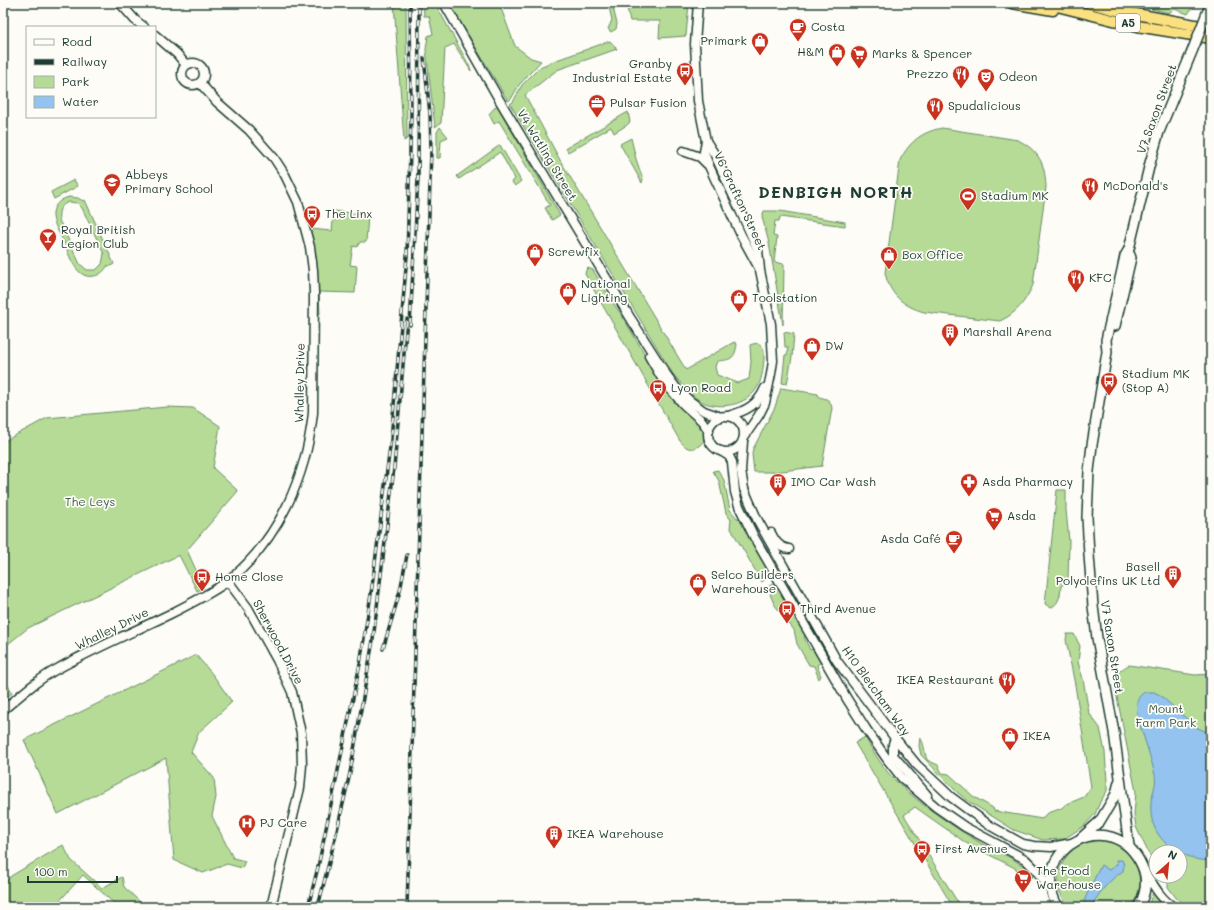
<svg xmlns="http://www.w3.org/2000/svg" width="1214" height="910" viewBox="0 0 1214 910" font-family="Mali,sans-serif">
	<rect width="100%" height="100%" fill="#fdfcf7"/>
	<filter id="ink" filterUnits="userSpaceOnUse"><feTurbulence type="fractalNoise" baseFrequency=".025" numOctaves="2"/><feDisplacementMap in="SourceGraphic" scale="8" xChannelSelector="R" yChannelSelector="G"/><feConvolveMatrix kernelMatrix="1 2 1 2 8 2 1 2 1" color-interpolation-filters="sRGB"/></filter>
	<g filter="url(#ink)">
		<g fill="#b6db97" stroke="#6a8c66" fill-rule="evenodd">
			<path d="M394,3H406L407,139L404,141Z"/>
			<path d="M423,3H435L470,67L471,71L454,44L445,48L441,123L435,127L426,49L428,36L433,34L429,16H424Z"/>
			<path d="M449,3H499L515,46L531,58L541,61L519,85L511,99L508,101Z"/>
			<path d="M608,3H612L617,24L616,29L611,32L608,29L612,20Z"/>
			<path d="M626,3H689L686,36L659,38L660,21H630Z"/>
			<path d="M1127,3H1195L1188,14L1174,9L1169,13Z"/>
			<path d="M610,41L617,49L557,70L525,95L560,160L686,370L734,342L737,344C735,359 731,360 717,361L715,367L717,375L738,383L749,379L751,362L750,345C762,340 765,348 764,359C763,370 762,382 755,391C743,407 715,410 699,400C689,394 681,383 673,374L510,104L513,102L522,85L540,67L551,62Z"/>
			<path d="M497,105L560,215L552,220L545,208L550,205L499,121L494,124L489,114Z"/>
			<path d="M628,112L630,122L627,125L614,133L611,127L568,152L566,148Z"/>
			<path d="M440,127L448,137L441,140L440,158H437V132Z"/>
			<path d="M942,128L1018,140C1039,151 1045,163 1046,187L1033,285C1025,302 1017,313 1000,321L924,312C903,306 890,295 885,273L900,160C910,141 922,132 942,128Z"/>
			<path d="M631,138L636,159L643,179L642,183L620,144Z"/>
			<path d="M500,145L521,181L515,186L512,182L515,179L500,152L459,179L457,176Z"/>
			<path d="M74,180L78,186L54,199L51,192Z"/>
			<path d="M69,197L78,198L83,201L85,200L114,264L109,267L108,265C105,270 101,275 94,276C76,280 69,255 64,242C60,234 52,223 53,213C54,204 61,199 69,197ZM69,202L77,203L82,208L104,254L102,264L96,270H87L80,264L59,220C58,211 60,205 69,202Z"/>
			<path d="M334,211L368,215L366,242H360L357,247L353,246L350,265L357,266L355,293L319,292L320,314H317C318,282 316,260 310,229L332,231Z"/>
			<path d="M764,211H780L845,222V226L780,217L779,221H775L773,236L777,237L774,262L784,264L783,325L769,243L762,217Z"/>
			<path d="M588,268L593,270L615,306L621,314L669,395L700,424L704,431L705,439C702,445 695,450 688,448C685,447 682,443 680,441L591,285L585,274L586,270Z"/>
			<path d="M784,332L794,334L792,357L787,384L782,383L785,355H787L788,347H785Z"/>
			<path d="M781,388L818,394L819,397C827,399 830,399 832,408L822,466L774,472H754L752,454L753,449L775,407Z"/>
			<path d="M167,407L193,408L220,426L213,468L238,491L187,550L204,588L197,591L179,555L28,628L3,648V442L47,418Z"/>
			<path d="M718,470L724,480L730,510L737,518L741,519L770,575L762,582L730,527L731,520L726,513L719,481L713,471Z"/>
			<path d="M1057,490H1066V510L1069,541L1068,581L1061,586C1060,596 1060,602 1051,608L1045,604Z"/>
			<path d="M775,583L806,635L804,637L810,650L813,649L821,662L817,665L821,676L819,679L814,666L809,665L797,644L794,630L774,604L770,594L773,592L769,586Z"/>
			<path d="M1067,634H1074L1080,646L1078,662L1083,679L1089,713L1100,728L1105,752L1107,781V791L1100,802L1095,814L1084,826L1064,839L1043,840L1014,830L971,803L958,793L921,755L919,746L920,737C925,745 924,751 927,760L938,765L942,773L949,774L974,797L993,808L994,811L1042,819L1045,815L1050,812L1060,809L1067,804L1084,797L1091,787L1075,685L1066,640Z"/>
			<path d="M196,655L213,675L232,702L199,732L191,752L214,778L216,797L212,816L233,858L245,861L242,868L227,864L203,873L174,860L166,758L58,814L24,740Z"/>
			<path d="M1129,665L1195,675L1211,674V907H1190L1177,899L1168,887V876H1180V852H1156V862L1149,854L1136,827L1134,814L1136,792L1116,692C1115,677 1115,672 1129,665Z"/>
			<path d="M3,676L12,693L3,700Z"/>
			<path d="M865,737C874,753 884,770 897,782C921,805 951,825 979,842C999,854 1018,857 1033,876L1027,880L1015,868L966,843L915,807L904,815L960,906L953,907L855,743Z"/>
			<path d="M1096,840C1100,840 1105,840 1109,841C1132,847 1146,874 1137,896C1135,900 1132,904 1130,907H1068C1064,900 1059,893 1058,885C1057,867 1068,849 1084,843C1088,841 1092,841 1096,840Z"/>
			<path d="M63,845L71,860L102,888L122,877L124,887L139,901L142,907H118L83,875L54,907H3V886L11,876Z"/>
			<path d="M1153,892L1170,907H1148Z"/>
		</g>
		<g fill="#93c3ee" stroke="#658da4">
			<path d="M1145,692H1154L1160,695L1196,727L1211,734V860C1199,862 1189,857 1179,852C1159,842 1149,825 1151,802C1152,793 1157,785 1155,775C1151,758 1145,741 1140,725C1137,713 1132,699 1145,692Z"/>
			<path d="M1116,860H1122L1124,865L1123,871C1109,880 1099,893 1091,907H1083L1086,896L1101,865L1109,870L1117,864Z"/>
		</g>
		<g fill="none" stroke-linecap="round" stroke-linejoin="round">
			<g stroke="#1f3d34" stroke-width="11">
				<g id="tertiary">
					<path d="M120,3L135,20L144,27"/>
					<path d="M444,3L500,101L631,319L666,374L677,389L690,401L704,411L721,417"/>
					<path d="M698,3L695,44L698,101L706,141L715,155L758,250L760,270L771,324L773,361L771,374L765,403L759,415L744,437"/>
					<path d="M155,35L177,54L186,65"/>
					<circle cx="193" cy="74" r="11"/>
					<path d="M706,141L704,152L709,166L741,235L759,268"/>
					<path d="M683,151L700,157L707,164"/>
					<path d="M649,356L664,382L683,404L702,421L709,431"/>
					<path d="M728,416C746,411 758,405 765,388"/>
					<circle cx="726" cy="434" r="18"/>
					<path d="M743,441L741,471L744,489L757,519L837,661L895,738L917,765L951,797L989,825L1023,844L1034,846L1051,847L1072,843"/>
					<path d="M721,451L729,456L732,462L735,492L739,506L754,537L847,699L866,729L887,759L902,778L936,807L965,827L1025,859L1035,869L1052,891"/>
					<path d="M771,533C775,541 779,548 789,549"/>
					<path d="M228,581L248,608L277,660L292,692L301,733L302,765L300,788L271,907"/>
					<path d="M3,710C21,695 38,679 59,668C95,648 133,632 170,614C190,604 210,594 228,581C279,540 306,477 313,413L314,293L313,270L310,247L298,202L285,175L274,158L249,130L217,102L200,83"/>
					<path d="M895,738L893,744V755L927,795"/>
					<path d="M1144,870C1153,884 1160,899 1174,907"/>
				</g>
			</g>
			<g stroke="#1f3d34" stroke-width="12">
				<g id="secondary">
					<path d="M1207,13L1211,4"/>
					<path d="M1115,326L1131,258L1130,255"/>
					<path d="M1081,838L1100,821L1116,794L1119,782"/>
					<path d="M1129,846L1114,732L1097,638L1093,606L1089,555L1087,517L1089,471L1092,445L1107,352L1106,340L1122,270L1125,256L1129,249L1150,163L1159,132L1193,49"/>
					<path d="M1058,907C1025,849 1113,802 1142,866C1148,879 1146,895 1138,907"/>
				</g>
			</g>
			<g stroke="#1f3d34" stroke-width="13">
				<g id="trunk">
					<path d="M1012,3L1053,10"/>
					<path d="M1045,3L1137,26L1211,38"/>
					<path d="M1089,3L1120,11L1211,28"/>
				</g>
			</g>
			<use href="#tertiary" stroke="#fdfcf7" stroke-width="8"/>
			<use href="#secondary" stroke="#fdfcf7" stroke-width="9"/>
			<use href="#trunk" stroke="#fbe080" stroke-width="10"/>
			<g stroke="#1f3d34" stroke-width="3.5">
				<g id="rail">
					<path d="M410,325L418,178L419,3"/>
					<path d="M383,649L400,591L407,555"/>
					<path d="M308,907L318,867L360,664L371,594L391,439L407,256L411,114L410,3"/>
					<path d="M318,907L338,826L350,773L373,640L394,468L407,319"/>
					<path d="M407,907L431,150L430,114L424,58"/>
				</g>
			</g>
			<use href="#rail" stroke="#fdfcf7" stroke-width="2" stroke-dasharray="6" stroke-linecap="butt"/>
			<g stroke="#1f3d34" stroke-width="12" stroke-linecap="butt">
				<path id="secondary-bridge" d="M1193,49L1207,13"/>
			</g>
			<use href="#secondary-bridge" stroke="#fdfcf7" stroke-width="9"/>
		</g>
	</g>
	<defs>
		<g id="cafe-pin" transform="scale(0.9)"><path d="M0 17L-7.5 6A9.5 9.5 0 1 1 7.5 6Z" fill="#c8321e" stroke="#fdfcf7"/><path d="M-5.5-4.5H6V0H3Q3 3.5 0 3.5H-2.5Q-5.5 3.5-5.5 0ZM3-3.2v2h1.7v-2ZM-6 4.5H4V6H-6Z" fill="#fff"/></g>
		<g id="shop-pin" transform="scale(0.9)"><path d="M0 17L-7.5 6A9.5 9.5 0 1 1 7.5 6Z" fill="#c8321e" stroke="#fdfcf7"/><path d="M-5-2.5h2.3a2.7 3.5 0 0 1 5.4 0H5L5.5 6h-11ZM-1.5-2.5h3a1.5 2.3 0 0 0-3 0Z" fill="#fff"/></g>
		<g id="supermarket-pin" transform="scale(0.9)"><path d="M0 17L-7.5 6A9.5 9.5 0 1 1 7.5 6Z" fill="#c8321e" stroke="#fdfcf7"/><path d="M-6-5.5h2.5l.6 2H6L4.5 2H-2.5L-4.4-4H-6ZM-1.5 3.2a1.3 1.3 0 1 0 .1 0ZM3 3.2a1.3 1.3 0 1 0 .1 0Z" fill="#fff"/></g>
		<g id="bus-pin" transform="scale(0.9)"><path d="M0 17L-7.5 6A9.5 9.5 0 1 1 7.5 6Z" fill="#c8321e" stroke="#fdfcf7"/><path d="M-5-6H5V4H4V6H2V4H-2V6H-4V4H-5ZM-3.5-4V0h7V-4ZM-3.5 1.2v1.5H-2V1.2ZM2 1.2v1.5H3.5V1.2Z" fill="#fff"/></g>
		<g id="restaurant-pin" transform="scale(0.9)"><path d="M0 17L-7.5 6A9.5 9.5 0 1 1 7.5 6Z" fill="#c8321e" stroke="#fdfcf7"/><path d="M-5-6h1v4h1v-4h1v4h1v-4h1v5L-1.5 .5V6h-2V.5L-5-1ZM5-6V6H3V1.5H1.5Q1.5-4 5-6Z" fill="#fff"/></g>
		<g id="theatre-pin" transform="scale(0.9)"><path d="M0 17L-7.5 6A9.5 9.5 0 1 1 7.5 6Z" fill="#c8321e" stroke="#fdfcf7"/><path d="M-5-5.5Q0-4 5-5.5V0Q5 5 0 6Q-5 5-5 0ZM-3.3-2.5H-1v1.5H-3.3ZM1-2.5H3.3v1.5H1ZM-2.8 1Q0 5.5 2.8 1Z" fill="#fff"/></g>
		<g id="office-pin" transform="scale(0.9)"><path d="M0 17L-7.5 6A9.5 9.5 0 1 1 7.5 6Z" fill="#c8321e" stroke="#fdfcf7"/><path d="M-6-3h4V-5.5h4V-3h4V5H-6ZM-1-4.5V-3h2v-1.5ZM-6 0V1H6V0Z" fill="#fff"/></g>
		<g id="school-pin" transform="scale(0.9)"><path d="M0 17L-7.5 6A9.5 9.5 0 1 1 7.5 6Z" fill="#c8321e" stroke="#fdfcf7"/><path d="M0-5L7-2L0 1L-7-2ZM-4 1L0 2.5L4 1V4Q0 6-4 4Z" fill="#fff"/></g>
		<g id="stadium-pin" transform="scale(0.9)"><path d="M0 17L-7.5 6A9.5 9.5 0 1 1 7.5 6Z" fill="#c8321e" stroke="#fdfcf7"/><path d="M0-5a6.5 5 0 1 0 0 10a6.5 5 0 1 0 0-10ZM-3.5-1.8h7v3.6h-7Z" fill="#fff"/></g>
		<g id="bar-pin" transform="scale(0.9)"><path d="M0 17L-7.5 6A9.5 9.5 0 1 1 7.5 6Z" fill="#c8321e" stroke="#fdfcf7"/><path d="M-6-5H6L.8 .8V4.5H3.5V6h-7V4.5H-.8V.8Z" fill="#fff"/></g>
		<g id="building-pin" transform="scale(0.9)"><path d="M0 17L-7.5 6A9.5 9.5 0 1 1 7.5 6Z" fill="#c8321e" stroke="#fdfcf7"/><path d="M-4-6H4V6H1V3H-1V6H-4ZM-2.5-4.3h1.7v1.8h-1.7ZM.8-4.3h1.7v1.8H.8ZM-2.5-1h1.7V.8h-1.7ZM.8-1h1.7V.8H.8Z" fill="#fff"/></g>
		<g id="pharmacy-pin" transform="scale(0.9)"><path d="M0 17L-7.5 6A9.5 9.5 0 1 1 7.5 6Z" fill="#c8321e" stroke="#fdfcf7"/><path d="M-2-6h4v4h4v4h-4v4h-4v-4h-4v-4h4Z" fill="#fff"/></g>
		<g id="hospital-pin" transform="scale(0.9)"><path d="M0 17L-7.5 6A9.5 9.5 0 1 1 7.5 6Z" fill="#c8321e" stroke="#fdfcf7"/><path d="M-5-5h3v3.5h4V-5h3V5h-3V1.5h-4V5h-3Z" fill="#fff"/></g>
	</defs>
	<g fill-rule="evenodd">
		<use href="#cafe-pin" x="798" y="27"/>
		<use href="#shop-pin" x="760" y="41"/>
		<use href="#shop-pin" x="837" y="52"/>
		<use href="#supermarket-pin" x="859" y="54"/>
		<use href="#bus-pin" x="685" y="71"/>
		<use href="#restaurant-pin" x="961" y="74"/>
		<use href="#theatre-pin" x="986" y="77"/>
		<use href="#office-pin" x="597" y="103"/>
		<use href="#restaurant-pin" x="935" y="106"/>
		<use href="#school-pin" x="112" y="182"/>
		<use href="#restaurant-pin" x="1090" y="186"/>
		<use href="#stadium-pin" x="968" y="196"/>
		<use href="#bus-pin" x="312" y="214"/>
		<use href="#bar-pin" x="48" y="237"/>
		<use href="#shop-pin" x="535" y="252"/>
		<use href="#shop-pin" x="889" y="255"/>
		<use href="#restaurant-pin" x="1076" y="278"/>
		<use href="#shop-pin" x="568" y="291"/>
		<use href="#shop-pin" x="739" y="298"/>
		<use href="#building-pin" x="950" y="332"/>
		<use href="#shop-pin" x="812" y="346"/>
		<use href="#bus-pin" x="1109" y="381"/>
		<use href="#bus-pin" x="658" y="388"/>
		<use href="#building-pin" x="778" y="482"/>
		<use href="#pharmacy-pin" x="969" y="482"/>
		<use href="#supermarket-pin" x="994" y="516"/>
		<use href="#cafe-pin" x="954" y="539"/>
		<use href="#building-pin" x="1173" y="574"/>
		<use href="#bus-pin" x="202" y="577"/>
		<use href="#shop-pin" x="698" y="582"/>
		<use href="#bus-pin" x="787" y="609"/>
		<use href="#restaurant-pin" x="1007" y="680"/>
		<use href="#shop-pin" x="1010" y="736"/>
		<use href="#hospital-pin" x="247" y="823"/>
		<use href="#building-pin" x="554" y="834"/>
		<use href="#bus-pin" x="922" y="849"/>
		<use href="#supermarket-pin" x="1023" y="878"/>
	</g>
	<g text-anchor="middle" stroke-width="3.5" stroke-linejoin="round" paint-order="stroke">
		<rect fill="#fdfcf7" stroke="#62766e" stroke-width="1" x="1116" y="14" width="24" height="18" rx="3"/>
		<g font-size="11" font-weight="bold" fill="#1f3d34">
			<text x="1128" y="27">A5</text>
		</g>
		<g font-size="12" fill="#1f3d34" stroke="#fdfcf7" text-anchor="start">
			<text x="811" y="31">Costa</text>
			<text x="747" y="45" text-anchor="end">Primark</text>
			<text x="824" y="56" text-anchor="end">H&amp;M</text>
			<text x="872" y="58">Marks &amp; Spencer</text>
			<text x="672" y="68" text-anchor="end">Granby<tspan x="672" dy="14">Industrial Estate</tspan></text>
			<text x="948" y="78" text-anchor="end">Prezzo</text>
			<text x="999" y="81">Odeon</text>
			<text x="610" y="107">Pulsar Fusion</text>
			<text x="948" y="110">Spudalicious</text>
			<text x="125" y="179">Abbeys<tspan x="125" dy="14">Primary School</tspan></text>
			<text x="1103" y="190">McDonald's</text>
			<text x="981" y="200">Stadium MK</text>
			<text x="325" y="218">The Linx</text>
			<text x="61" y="234">Royal British<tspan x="61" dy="14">Legion Club</tspan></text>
			<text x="548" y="256">Screwfix</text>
			<text x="902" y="259">Box Office</text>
			<text x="1089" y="282">KFC</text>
			<text x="581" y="288">National<tspan x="581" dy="14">Lighting</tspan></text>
			<text x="752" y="302">Toolstation</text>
			<text x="963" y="336">Marshall Arena</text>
			<text x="825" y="350">DW</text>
			<text x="1122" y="378">Stadium MK<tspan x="1122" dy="14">(Stop A)</tspan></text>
			<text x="671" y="392">Lyon Road</text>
			<text x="791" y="486">IMO Car Wash</text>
			<text x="982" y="486">Asda Pharmacy</text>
			<text x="1007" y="520">Asda</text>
			<text x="941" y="543" text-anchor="end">Asda Café</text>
			<text x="1160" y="571" text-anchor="end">Basell<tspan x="1160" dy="14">Polyolefins UK Ltd</tspan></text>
			<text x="711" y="579">Selco Builders<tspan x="711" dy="14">Warehouse</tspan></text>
			<text x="215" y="581">Home Close</text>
			<text x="800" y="613">Third Avenue</text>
			<text x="994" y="684" text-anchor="end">IKEA Restaurant</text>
			<text x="1023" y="740">IKEA</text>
			<text x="260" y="827">PJ Care</text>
			<text x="567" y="838">IKEA Warehouse</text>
			<text x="935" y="853">First Avenue</text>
			<text x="1036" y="875">The Food<tspan x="1036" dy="14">Warehouse</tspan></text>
		</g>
		<g font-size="12" fill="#1f3d34" stroke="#fdfcf7">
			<text transform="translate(1157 109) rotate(-70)" y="4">V7 Saxon Street</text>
			<text transform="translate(547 155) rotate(59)" y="4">V4 Watling Street</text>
			<text transform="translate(740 201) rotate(65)" y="4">V6 Grafton Street</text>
			<text transform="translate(300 383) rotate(-89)" y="4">Whalley Drive</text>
			<text transform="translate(112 629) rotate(-26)" y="4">Whalley Drive</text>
			<text transform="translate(278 642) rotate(62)" y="4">Sherwood Drive</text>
			<text transform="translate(1112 647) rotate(81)" y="4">V7 Saxon Street</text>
			<text transform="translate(876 691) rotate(54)" y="4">H10 Bletcham Way</text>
		</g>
		<g font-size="12" fill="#3d5d48" stroke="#fdfcf7">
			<text x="90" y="506">The Leys</text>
			<text x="1166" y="713">Mount<tspan x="1166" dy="14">Farm Park</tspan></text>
		</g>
		<g font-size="16" font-weight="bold" letter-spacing="1" fill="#1f3d34" stroke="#fdfcf7">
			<text x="836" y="198">DENBIGH NORTH</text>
		</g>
	</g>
	<rect width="1214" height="910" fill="none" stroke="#fdfcf7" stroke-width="16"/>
	<rect x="8" y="8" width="1198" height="894" fill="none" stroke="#1f3d34" stroke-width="1.5" filter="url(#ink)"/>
	<rect x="26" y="26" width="130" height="92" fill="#fdfcf7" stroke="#a4b0a9"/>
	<rect x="34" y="39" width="20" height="6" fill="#fdfcf7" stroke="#a4b0a9"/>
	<text x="62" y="46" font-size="12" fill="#1f3d34">Road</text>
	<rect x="34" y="59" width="20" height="6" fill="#1f3d34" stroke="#a4b0a9"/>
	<text x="62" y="66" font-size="12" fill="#1f3d34">Railway</text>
	<rect x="34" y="76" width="20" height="12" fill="#b6db97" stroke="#a4b0a9"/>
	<text x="62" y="86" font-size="12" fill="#1f3d34">Park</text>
	<rect x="34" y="96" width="20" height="12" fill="#93c3ee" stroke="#a4b0a9"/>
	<text x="62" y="106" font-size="12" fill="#1f3d34">Water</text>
	<g transform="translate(1168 864) rotate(27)"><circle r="19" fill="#fdfcf7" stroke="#a4b0a9"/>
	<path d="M0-3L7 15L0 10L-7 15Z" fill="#c8321e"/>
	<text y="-6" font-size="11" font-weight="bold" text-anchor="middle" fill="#1f3d34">N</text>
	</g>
	<path d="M28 876v6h89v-6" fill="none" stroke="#1f3d34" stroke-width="2"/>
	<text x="34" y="876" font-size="12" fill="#1f3d34" stroke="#fdfcf7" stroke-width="3" paint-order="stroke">100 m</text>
</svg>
